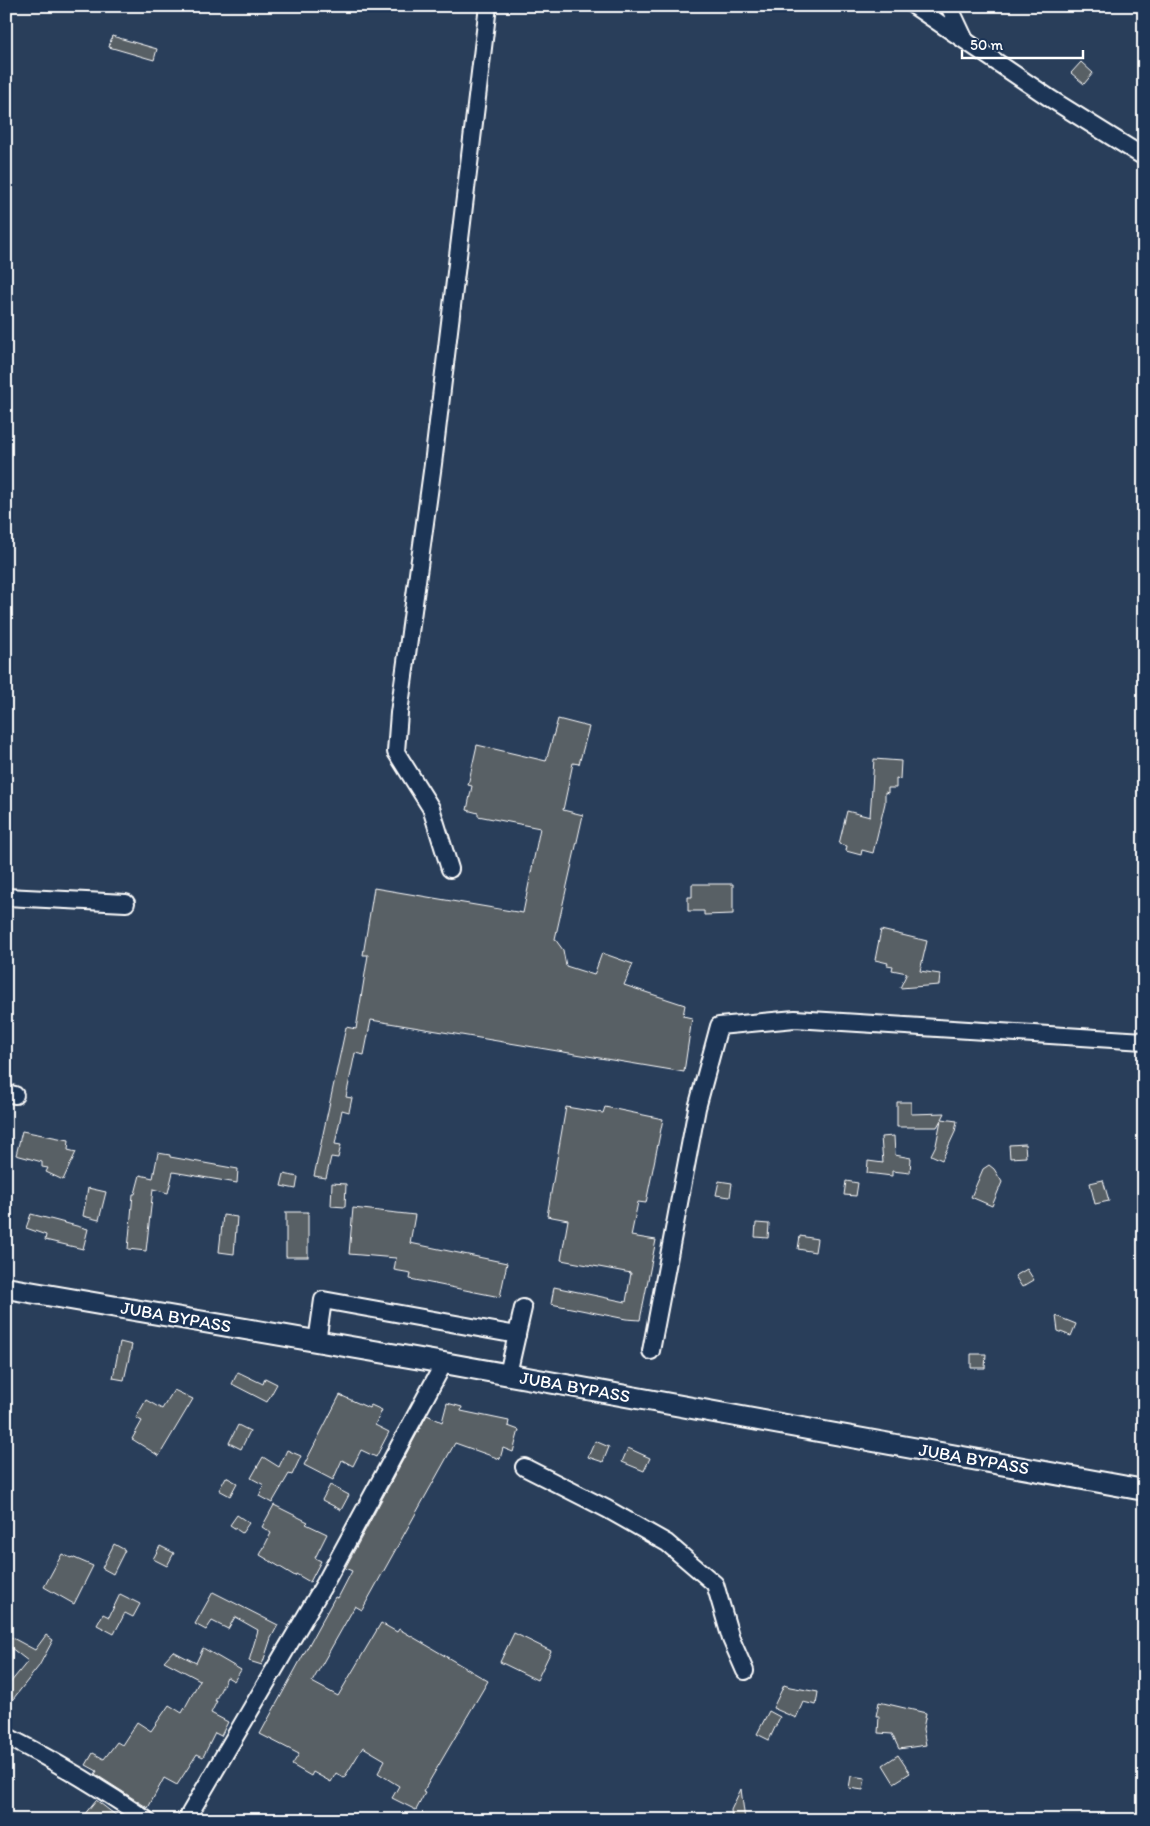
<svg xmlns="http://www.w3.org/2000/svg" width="1150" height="1826" viewBox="0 0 1150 1826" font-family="Itim,sans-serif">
	<rect width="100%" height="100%" fill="#293e5a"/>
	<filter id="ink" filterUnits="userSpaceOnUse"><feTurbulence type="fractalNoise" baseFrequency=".02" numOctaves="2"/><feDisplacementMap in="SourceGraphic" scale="10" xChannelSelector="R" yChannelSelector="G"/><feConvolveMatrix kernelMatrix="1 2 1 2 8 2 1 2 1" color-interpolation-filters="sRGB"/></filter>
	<g filter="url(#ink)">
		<g fill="#596065" stroke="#fff">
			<path d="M112,36L157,49L154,60L109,47Z"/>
			<path d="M1081,62L1093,73L1084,84L1071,73Z"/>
			<path d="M558,719L589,727L579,764L573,763L563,810L583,815L555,939L563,950L566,966L594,975L602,953L633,964L624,985L685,1005L683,1016L692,1018L684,1072L371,1020L364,1055L355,1053L346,1097L352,1098L349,1112L342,1110L335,1144L341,1145L338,1158L331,1157L326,1178L314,1176L346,1027L356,1029L368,955H363L374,888L523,913L540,828L478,816V813L467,810L472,786L468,785L477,745L546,761Z"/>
			<path d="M874,759L901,761L900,779L896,778V788H888V793L885,792V803L873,853L862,850L861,855L846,851L847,846L839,844L847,811L870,817Z"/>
			<path d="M692,884H733V914L704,915V911H688V897H692Z"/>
			<path d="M881,930L927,941L920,971L940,974L939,985L900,988L907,973L892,970L893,966L887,965L888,963L875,960Z"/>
			<path d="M897,1102H911V1114L945,1113L942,1119L957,1121L955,1132L942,1160L931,1155L936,1145L941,1120L937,1127H897Z"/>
			<path d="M566,1107L603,1113L605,1107L663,1119L646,1203L638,1202L631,1236L656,1240L640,1320L626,1319L551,1304L554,1287L626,1302L631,1273L561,1260L568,1220L547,1216Z"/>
			<path d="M22,1131L69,1140L68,1150L76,1152L63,1180L46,1172L48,1168L42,1167V1162L16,1155Z"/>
			<path d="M894,1136L895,1155L911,1158L910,1173L892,1171V1176L867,1173L868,1161L883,1163L881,1137Z"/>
			<path d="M1025,1144L1026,1157L1010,1158L1009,1145Z"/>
			<path d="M158,1153L170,1155V1157L238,1169L237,1183L173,1172L168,1193L153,1189L146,1251L128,1249L133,1194H135L140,1175L153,1178Z"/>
			<path d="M989,1165L994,1169L1002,1182L992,1206L971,1197L983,1169Z"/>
			<path d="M284,1174L298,1177L296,1189L281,1186Z"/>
			<path d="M1103,1180L1109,1201L1095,1204L1090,1183Z"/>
			<path d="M719,1181L732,1183L730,1197L716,1195Z"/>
			<path d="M846,1181L858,1183L856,1196L844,1195Z"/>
			<path d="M332,1183L346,1184L345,1207L331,1206Z"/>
			<path d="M88,1188L106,1192L99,1220L83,1216Z"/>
			<path d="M353,1208L415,1215L410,1243L507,1263L500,1297L410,1279L411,1273L394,1270L396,1258L349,1254Z"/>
			<rect x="286" y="1212" width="22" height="45"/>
			<path d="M31,1214L88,1229L83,1249L45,1240L46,1235L26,1228Z"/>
			<path d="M223,1215L237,1217L234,1254L219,1252Z"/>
			<path d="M756,1223L769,1224L768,1238L755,1237Z"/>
			<path d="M800,1236L817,1239L815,1252L798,1249Z"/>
			<path d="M1027,1269L1034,1280L1022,1287L1015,1276Z"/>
			<path d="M1056,1316L1076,1324L1071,1336L1058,1331Z"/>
			<path d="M120,1342L132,1345L124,1380L113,1378Z"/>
			<path d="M971,1354H986L985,1368H971Z"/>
			<path d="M238,1372L263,1384L265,1378L277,1384L267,1402L232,1384Z"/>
			<path d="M174,1390L193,1399L159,1456L132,1439L142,1421L136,1418L146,1400L162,1409Z"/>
			<path d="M340,1395L369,1408L371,1405L382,1410L375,1425L389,1432L376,1457L361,1450L353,1466L342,1460L333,1480L304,1465Z"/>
			<path d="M447,1403L462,1407L461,1411L509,1421L508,1426L519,1430L513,1452L503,1448L500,1459L455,1443L362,1610L355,1606L312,1682L338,1696L381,1623L397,1632L399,1629L488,1681L423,1792L425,1793L416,1810L392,1798L399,1786L378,1773L385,1760L363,1747L344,1778L336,1773L331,1782L313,1772L311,1776L292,1765L299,1754L260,1734L335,1597L338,1598L352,1571L345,1568L427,1415L442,1422Z"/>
			<path d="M238,1425L250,1431L241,1449L229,1443Z"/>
			<path d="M595,1441L609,1447L603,1462L588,1457Z"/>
			<path d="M628,1448L650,1458L644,1471L622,1462Z"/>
			<path d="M287,1450L301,1456L292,1475L289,1474L272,1503L259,1496L264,1485L251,1478L263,1457L279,1467Z"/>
			<path d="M226,1477L237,1483L230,1496L219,1490Z"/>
			<path d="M330,1485L349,1495L341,1510L322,1500Z"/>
			<path d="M274,1505L308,1522L306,1524L327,1534L315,1558L321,1561L310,1582L296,1574L295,1576L260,1555L271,1533L262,1527Z"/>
			<path d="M237,1515L249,1523L242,1533L230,1525Z"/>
			<path d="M114,1544L125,1550L113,1574L102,1568Z"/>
			<path d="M160,1546L174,1553L167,1566L153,1559Z"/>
			<path d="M62,1554L71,1558L72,1557L93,1566L74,1604L44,1587Z"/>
			<path d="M213,1592L278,1625L271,1638L262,1665L249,1661L258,1630L235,1617L228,1629L212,1621L206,1630L195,1624Z"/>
			<path d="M120,1594L140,1604L133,1617L125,1613L114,1634L97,1625L103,1614L109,1617Z"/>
			<path d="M514,1633L551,1651L537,1680L500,1662Z"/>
			<path d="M46,1635L53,1640L39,1666L6,1708V1688L28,1661L6,1644V1640L9,1636L35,1650Z"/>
			<path d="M203,1648L241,1670L234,1681L227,1677L215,1701H217L211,1713L228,1722L221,1736L215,1733L203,1757L197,1754L177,1785L164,1778L148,1808L95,1774L97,1771L86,1765L93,1753L104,1759L117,1742L122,1745L137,1722L151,1731L169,1705L182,1713L200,1680L164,1661L173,1651L196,1663Z"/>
			<path d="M784,1685L790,1687L818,1692L816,1705L803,1702L796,1718L773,1708Z"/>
			<path d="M879,1702L926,1713L923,1729L926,1745L899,1749L892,1734L878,1733L879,1716H876Z"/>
			<path d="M769,1711L780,1717L769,1740L757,1734Z"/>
			<path d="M898,1755L910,1773L894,1783L883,1765Z"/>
			<path d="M851,1776L865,1778L863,1790L849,1788Z"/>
			<path d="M741,1789L745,1820H732L731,1810Z"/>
			<path d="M96,1800L122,1820H80Z"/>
		</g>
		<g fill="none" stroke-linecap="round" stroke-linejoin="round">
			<g stroke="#fff" stroke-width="20">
				<g id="minor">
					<path d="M914,6L1051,99L1144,157"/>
					<path d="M949,6L965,40"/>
					<path d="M450,869L431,808L396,752L399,713L433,464L488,6"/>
					<path d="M6,897L126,903"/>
					<path d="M6,1093L15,1095"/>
					<path d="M317,1342L323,1300L517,1335"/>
					<path d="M651,1351L697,1108L719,1026L795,1019L1144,1041"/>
					<path d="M508,1374L523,1308"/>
					<path d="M524,1467L607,1509L667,1543L715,1584L731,1639L745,1671"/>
					<path d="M6,1736C55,1761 102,1789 147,1820"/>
					<path d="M186,1820L325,1583L444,1363"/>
				</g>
			</g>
			<g stroke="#fff" stroke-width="24">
				<path id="major" d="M6,1288L444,1363L1144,1490"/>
			</g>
			<use href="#minor" stroke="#1d3557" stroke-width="16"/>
			<use href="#major" stroke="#1d3557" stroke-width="20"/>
		</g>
	</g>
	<g text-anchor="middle" stroke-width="4.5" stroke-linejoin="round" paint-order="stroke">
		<g font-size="18" fill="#fff" stroke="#1d3557">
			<text transform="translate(176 1317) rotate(10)" y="6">JUBA BYPASS</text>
			<text transform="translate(575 1387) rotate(10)" y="6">JUBA BYPASS</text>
			<text transform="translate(974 1459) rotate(10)" y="6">JUBA BYPASS</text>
		</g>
	</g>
	<rect width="1150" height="1826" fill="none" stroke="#1d3557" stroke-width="25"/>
	<rect x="12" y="12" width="1125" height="1801" fill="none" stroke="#fff" stroke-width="2" filter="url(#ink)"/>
	<path d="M962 50v8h121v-8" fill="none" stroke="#ffffff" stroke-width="2.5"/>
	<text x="970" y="50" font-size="15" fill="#ffffff" stroke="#1d3557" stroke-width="4" paint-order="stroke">50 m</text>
</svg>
